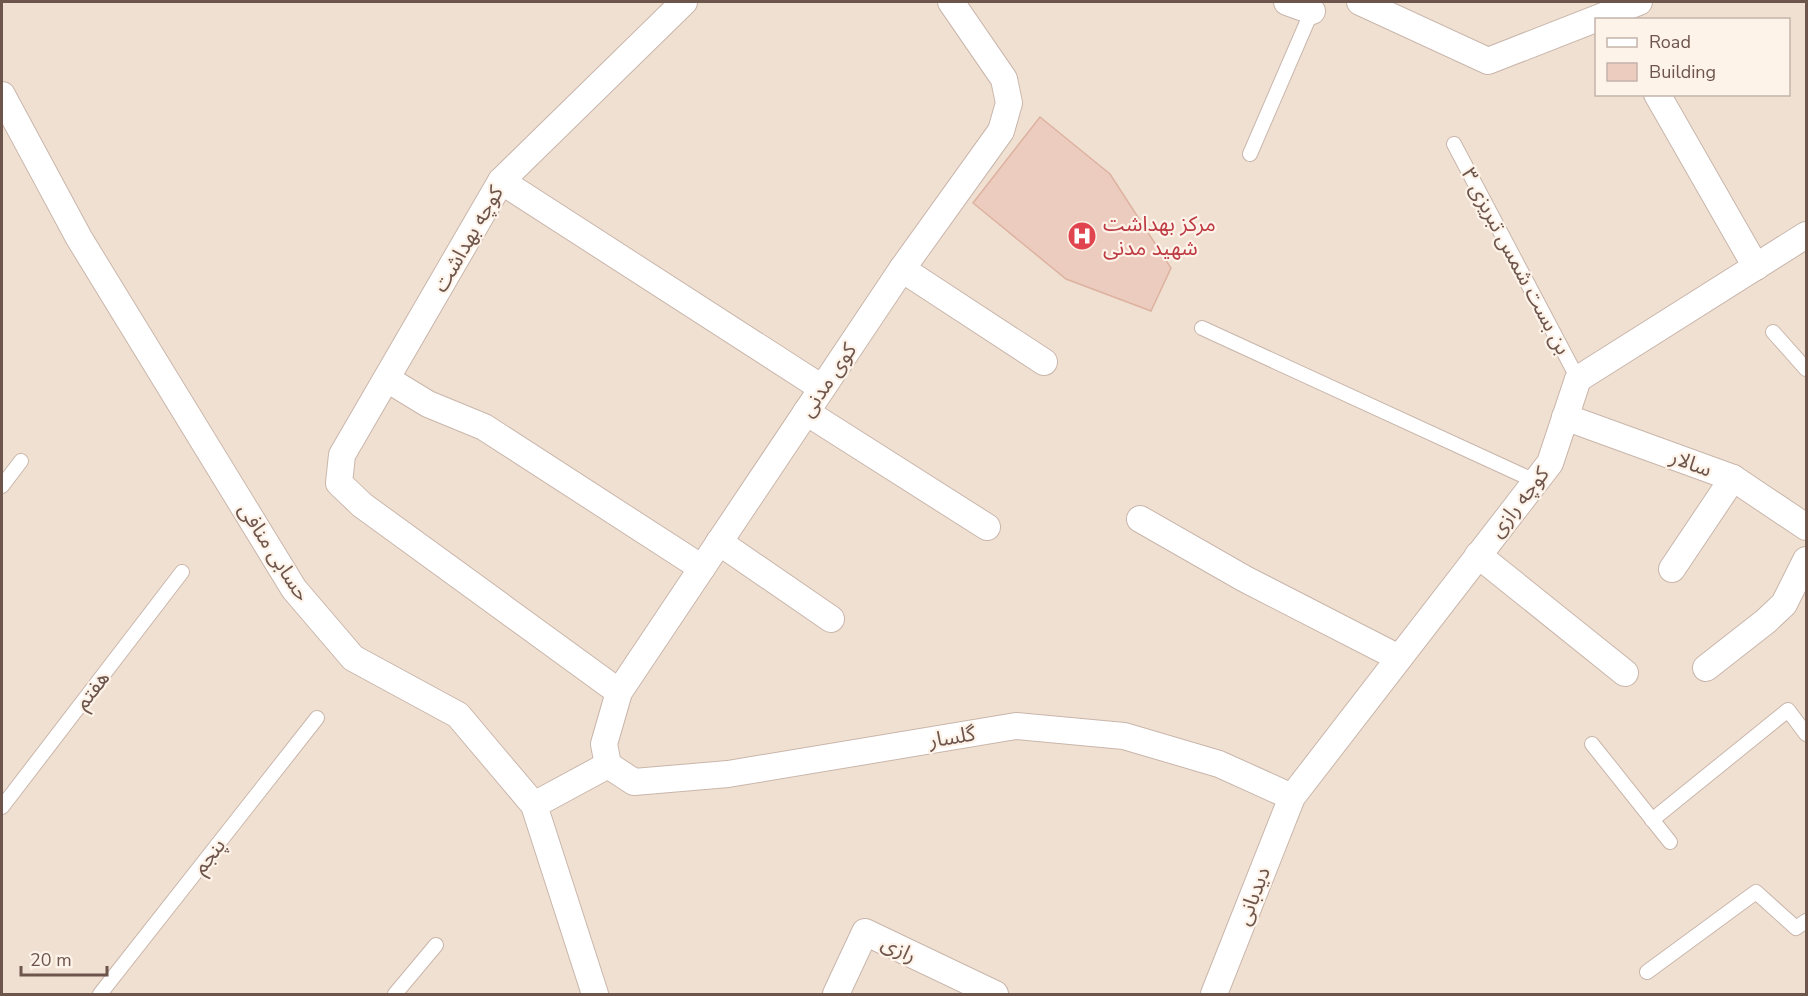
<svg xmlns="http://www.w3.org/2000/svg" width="1808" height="996" viewBox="0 0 1808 996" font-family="'Nunito Sans','Noto Sans Arabic',sans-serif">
	<rect width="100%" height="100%" fill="#f9efe3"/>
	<path fill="#f0e0d2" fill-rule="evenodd" d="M2,2H1806V994H2ZM1596,20H1788V94H1596Z"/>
	<path fill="#ecccbe" stroke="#ddb2a0" stroke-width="1.5" d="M1040,117L1110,174L1171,268L1151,311L1066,279L973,203Z"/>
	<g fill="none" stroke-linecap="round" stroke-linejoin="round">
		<g stroke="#c9b6ab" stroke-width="16">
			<g id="service">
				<path d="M1454,144L1578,379"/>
				<path d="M1250,154L1314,6"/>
				<path d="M1202,328L1535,481"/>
				<path d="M1773,332L1806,369"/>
				<path d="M2,486L21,461"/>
				<path d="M1592,744L1670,842"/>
				<path d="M2,807L182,572"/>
				<path d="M1652,820L1788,710L1806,734"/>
				<path d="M1647,972L1756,892L1796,928L1806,921"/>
				<path d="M100,994L317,718"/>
				<path d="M395,994L436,945"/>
			</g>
		</g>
		<g stroke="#c9b6ab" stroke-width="28">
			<g id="minor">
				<path d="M1287,2L1312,11"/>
				<path d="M1360,2L1488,61L1639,2"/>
				<path d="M1657,94L1756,267"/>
				<path d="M2,95L79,238L294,589L353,658L458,715L534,805L595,994"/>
				<path d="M501,181L822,388"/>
				<path d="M902,269L1044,362"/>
				<path d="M387,379L428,404L484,427L702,568"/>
				<path d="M806,412L987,527"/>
				<path d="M1565,417L1733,478L1806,527"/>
				<path d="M1140,519L1245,579L1399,658"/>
				<path d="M719,542L831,619"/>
				<path d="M1478,555L1625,673"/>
				<path d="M1672,569L1733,478"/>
				<path d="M1706,668L1766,621L1784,604L1806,560"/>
				<path d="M619,692L362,505L339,483L342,455L501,181L684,2"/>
				<path d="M608,765L604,744L619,692L902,269L1001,131L1009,103L1004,79L951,2"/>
				<path d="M608,765L634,782L728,774L1016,726L1124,736L1219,764L1292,797"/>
				<path d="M534,805L608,765"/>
				<path d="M836,994L865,932L995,994"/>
				<path d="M1214,994L1292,797L1550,463L1578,379L1806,235"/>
			</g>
		</g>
		<use href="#service" stroke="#fff" stroke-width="14"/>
		<use href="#minor" stroke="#fff" stroke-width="26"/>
	</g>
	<defs>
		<g id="hospital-disc" transform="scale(1.5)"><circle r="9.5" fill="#e0444e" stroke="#fdf3e9"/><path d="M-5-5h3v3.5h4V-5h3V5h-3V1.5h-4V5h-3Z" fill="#fff"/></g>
	</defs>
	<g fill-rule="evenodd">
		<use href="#hospital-disc" x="1082" y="236"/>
	</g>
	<g text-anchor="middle" stroke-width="4.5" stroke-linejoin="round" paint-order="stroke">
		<g font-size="21" fill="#be3a42" stroke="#fdf3e9" text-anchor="start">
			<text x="1103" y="231">مرکز بهداشت<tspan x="1103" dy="24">شهید مدنی</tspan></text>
		</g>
		<g font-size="21" fill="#6e554c" stroke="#fdf3e9">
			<text transform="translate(468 239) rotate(-60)" y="7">کوچه بهداشت</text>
			<text transform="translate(1516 261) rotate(62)" y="7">بن بست شمس تبریزی ۳</text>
			<text transform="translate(828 380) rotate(-56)" y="7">کوی مدنی</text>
			<text transform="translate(1691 463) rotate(20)" y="7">سالار</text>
			<text transform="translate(1519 502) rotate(-52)" y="7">کوچه رازی</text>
			<text transform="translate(274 552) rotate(57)" y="7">حسابی منافی</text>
			<text transform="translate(92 690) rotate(-52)" y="7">هفتم</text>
			<text transform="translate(952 737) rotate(-9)" y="7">گلسار</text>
			<text transform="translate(209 856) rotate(-52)" y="7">پنجم</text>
			<text transform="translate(1253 896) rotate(-69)" y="7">دیدبانی</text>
			<text transform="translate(899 949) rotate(26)" y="7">رازی</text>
		</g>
	</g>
	<rect width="1808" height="996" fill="none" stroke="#6e554c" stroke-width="6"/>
	<rect x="1595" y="18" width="195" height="78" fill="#fdf3e9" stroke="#c4b4aa" stroke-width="1.5"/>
	<rect x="1607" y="38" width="30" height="9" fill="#ffffff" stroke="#c4b4aa" stroke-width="1.5"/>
	<text x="1649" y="48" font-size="18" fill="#6e554c">Road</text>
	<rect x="1607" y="63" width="30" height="18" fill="#ecccbe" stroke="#c4b4aa" stroke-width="1.5"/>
	<text x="1649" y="78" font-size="18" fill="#6e554c">Building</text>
	<path d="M21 966v9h86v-9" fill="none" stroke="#6e554c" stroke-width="3"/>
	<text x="30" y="966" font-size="18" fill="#6e554c" stroke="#fdf3e9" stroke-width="4.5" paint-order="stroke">20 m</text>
</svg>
